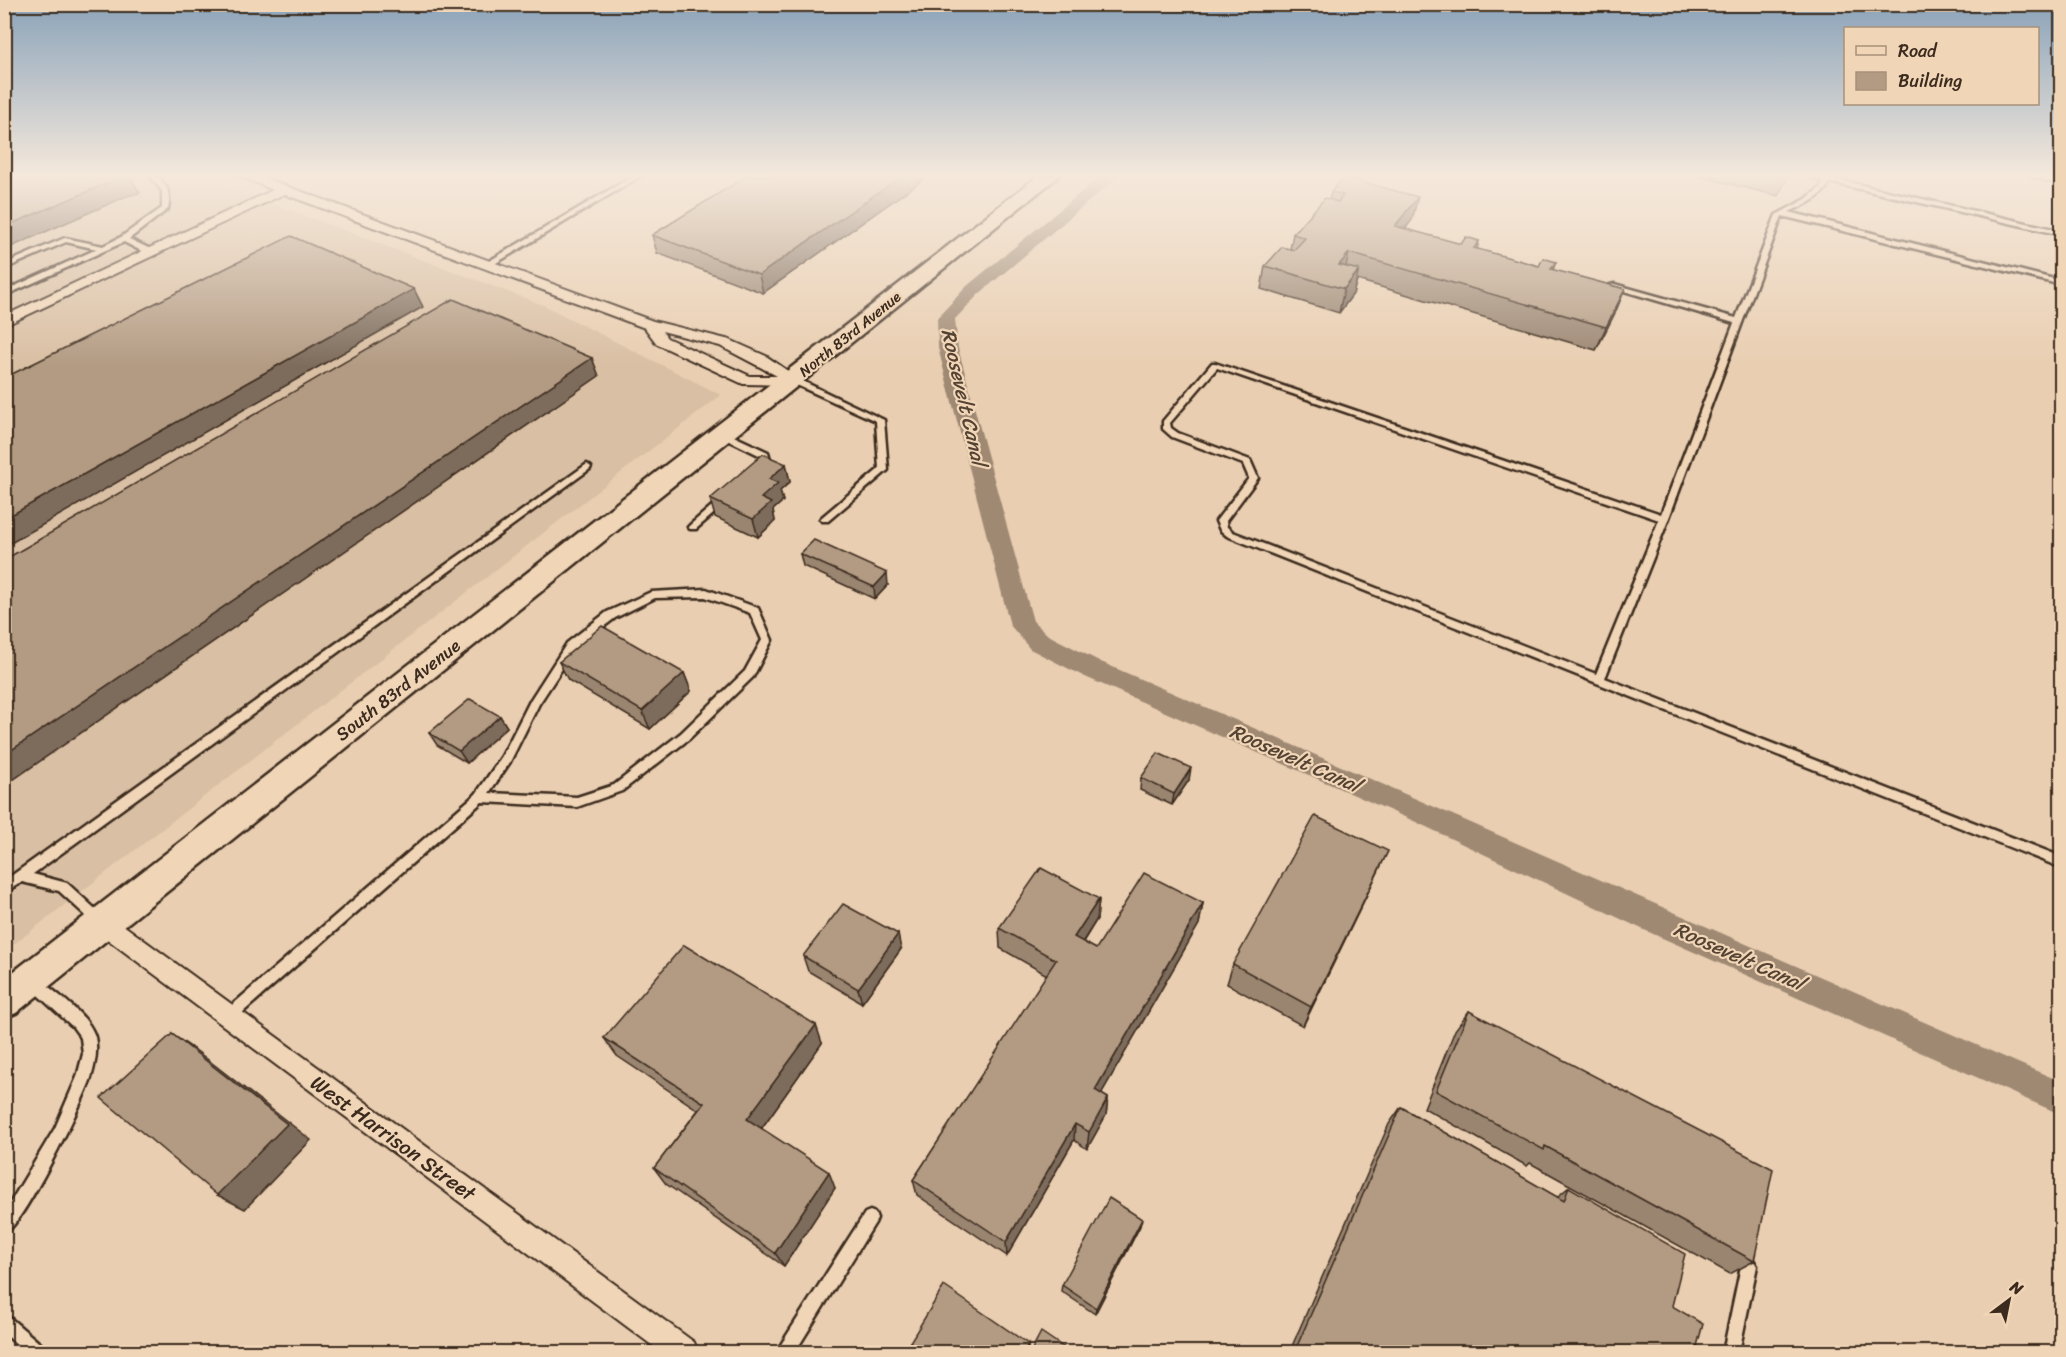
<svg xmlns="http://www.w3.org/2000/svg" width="2066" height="1357" viewBox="0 0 2066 1357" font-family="Sriracha,sans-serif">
	<rect width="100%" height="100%" fill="#e9ceb1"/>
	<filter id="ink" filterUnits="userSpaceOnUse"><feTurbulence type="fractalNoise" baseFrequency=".0167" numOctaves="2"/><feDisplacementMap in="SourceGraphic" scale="12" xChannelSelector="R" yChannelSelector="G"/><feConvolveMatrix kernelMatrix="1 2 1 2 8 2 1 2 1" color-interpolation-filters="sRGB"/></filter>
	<g filter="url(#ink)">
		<path fill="#d9bfa3" d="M5,176H199L543,305L721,395L5,951Z"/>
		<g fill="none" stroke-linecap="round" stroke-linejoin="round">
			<path fill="#9f8973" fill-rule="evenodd" d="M1101,176H1119L979,294L955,319L958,348L1033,621L1048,635L1101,662C1422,800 1741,943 2062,1082V1115L1642,929L1416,822L1083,676L1030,649L1010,625L938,348L937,318L967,286Z"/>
			<g stroke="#3b2a1e" stroke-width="5">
				<g id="lane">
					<path d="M150,176H157C168,186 171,195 168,209L129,239L155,251V255H149L124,242L4,296V291L97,249L66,242L4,269V264L65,238L103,246L121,237L162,208V191Z"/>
					<path d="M633,176H641L491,266L484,264Z"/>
					<path d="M1808,176L1826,177L2062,231V235L1829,182C1825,197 1802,206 1789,212L2062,281V285L1782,216L1669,518L1605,678L2062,857V868L1227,536L1220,530L1216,521L1249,478L1243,464L1172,437L1163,429V421L1212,363H1215L1661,514L1734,323L1607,286L1614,284L1736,318L1776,215L1806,199L1821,187L1822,181ZM1217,368L1659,520L1596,674L1233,532L1227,527L1226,521L1258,478L1251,462L1250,460L1178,433L1171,428L1170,423Z"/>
					<path d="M2030,176H2043L2062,181V185Z"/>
					<path d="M790,378H796L884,420L888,470L828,521H822L820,519L822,517L879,469L876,421L790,382Z"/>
					<path d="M723,431L768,452L771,463L768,468L765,469L761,466L763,463L761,456L720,436V432Z"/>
					<path d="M587,464L591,467L590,469L33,874L67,883L104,917L106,921L104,925L100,927L96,925L59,891L22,882L4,893V881Z"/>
					<path d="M723,498L728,501L726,503L696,529H690L688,527L690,525L720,499Z"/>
					<path d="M706,589L758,608L772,640L753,677L689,739L622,791L577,807L482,802L234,1020L229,1022L224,1020L222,1016L224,1012L476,794L502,756L531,699L567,643L607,612L651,592ZM705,597L750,613L762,640L745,671L681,733L614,785L577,797L489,793L510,762L539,704L575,649L615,618L655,598Z"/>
					<path d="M33,976L38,978C54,992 89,1015 95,1037C98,1050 95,1065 91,1078C83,1102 22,1227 4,1234V1213L55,1128L77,1077L83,1054L81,1038L73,1027L28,986L27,982L28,978Z"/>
					<path d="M870,1211L875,1213L877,1218L875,1223L795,1352H778L780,1346L865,1213Z"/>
					<path d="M1749,1258L1754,1261L1757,1266L1739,1352H1723L1741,1266L1744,1261Z"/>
					<path d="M4,1314L9,1317L43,1346L45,1352H26L4,1333Z"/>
				</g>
			</g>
			<g stroke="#3b2a1e" stroke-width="4">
				<g id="street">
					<path d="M240,176H259L653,321L730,340L766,356L801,380L793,385L743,384L657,344L645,328L284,194L4,326V316L273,190ZM662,331L720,346L777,376H750L667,338Z"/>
					<path d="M103,913L111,916L694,1342L698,1352H661L95,930L91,923L95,916Z"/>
				</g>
			</g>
			<g stroke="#3b2a1e" stroke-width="5">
				<path id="secondary" d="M1038,176H1059L16,1013L4,1018V979Z"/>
			</g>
			<use href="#lane" fill="#f0d5b7" fill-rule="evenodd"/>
			<use href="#street" fill="#f0d5b7" fill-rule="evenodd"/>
			<use href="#secondary" fill="#f0d5b7" fill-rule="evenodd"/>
		</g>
		<g fill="#9a8571" stroke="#3b2a1e" stroke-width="1.5">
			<path d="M747,176H928L763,293L657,253L652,235Z"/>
			<path d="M1698,176H1788L1778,196Z"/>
			<path d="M1344,177L1412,220L1405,229L1461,244L1479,241L1477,249L1539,266L1556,262L1553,270L1625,289L1615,313L1596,350L1357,280L1353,294L1339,313L1261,289L1265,266L1290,249L1293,234L1329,200L1331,192Z"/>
			<path d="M786,464L790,482L780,491L783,501L773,510L775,521L758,537L715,517L710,499Z"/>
			<path d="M800,554L888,585L875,599L803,566Z"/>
			<path d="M559,662L684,673L691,691L650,729L568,680Z"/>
			<path d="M500,716L507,727L467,763L437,745L429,733Z"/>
			<path d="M1141,778L1189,780L1172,805L1140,790Z"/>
			<path d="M1378,872L1303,1026L1227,984L1233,964Z"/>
			<path d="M1099,899L1097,919L1083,942L1096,949L1203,903L1199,924L1101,1094L1108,1098L1106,1115L1087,1149L1074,1140L1007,1256L917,1195L913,1180L1047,975L1000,948L999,928Z"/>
			<path d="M901,949L862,1003L808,971L803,956Z"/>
			<path d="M1469,1011L1754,1261L1730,1274L1530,1163L1527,1166L1424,1108L1455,1030Z"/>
			<path d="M604,1038L822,1043L761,1129L835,1188L784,1266L666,1184L654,1168L698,1110L617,1056Z"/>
			<path d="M1401,1107L1557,1197L1569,1187L1672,1306L1697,1346L1708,1353H1289L1389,1124Z"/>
			<path d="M1140,1226L1095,1314L1061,1291L1062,1285Z"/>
			<path d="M910,1342L1028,1344V1353H917L914,1350Z"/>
		</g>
		<g fill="#7d6c5c" stroke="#3b2a1e" stroke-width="1.5">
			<path d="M127,176H130L140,193L127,196L4,250V227L117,179Z"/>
			<path d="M902,176H928L763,293L759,275Z"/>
			<path d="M1418,197L1412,220L1389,249L1395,226Z"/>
			<path d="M1349,253L1344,276L1339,265Z"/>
			<path d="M1359,270L1353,294L1339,313L1344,289Z"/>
			<path d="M414,289L423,307L4,547V519Z"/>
			<path d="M1625,289L1615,313L1596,350L1606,327Z"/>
			<path d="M592,358L599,376L4,786V755Z"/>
			<path d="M786,464L790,482L780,491L783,501L773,510L775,521L758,537L753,519L769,479Z"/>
			<path d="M887,573L888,585L875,599L874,587Z"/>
			<path d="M684,673L691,691L650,729L642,711Z"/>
			<path d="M500,716L507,727L467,763L459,751Z"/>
			<path d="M1191,768L1189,780L1172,805L1174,794Z"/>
			<path d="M1388,851L1378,872L1303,1026L1311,1007Z"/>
			<path d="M1099,899L1097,919L1073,957L1074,937Z"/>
			<path d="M1203,903L1199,924L1093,1108L1095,1090Z"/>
			<path d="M898,934L901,949L862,1003L858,989Z"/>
			<path d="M816,1025L822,1043L756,1136L747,1119Z"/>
			<path d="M172,1034L198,1052L311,1140L245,1209L217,1195Z"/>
			<path d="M1108,1098L1106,1115L1087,1149L1089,1132Z"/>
			<path d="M1075,1124L1074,1140L1007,1256L1006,1242Z"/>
			<path d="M829,1172L835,1188L784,1266L775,1253Z"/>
			<path d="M1142,1219L1140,1226L1095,1314L1096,1308Z"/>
			<path d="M1028,1344V1352L1023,1353Z"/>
		</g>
		<g fill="#b39b83" stroke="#3b2a1e" stroke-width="1.5">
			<path d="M4,176H127L117,179L4,227Z"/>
			<path d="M747,176H902L759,275L652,235Z"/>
			<path d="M1344,177L1418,197L1395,226L1461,244L1466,237L1479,241L1474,248L1539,266L1543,258L1556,262L1551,269L1625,289L1606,327L1349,253L1339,265L1359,270L1344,289L1265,266L1282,247L1294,250L1305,238L1293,234L1325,198L1338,202L1343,195L1331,192Z"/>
			<path d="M291,236L414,289L4,519V378Z"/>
			<path d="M453,299L592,358L4,755V560Z"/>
			<path d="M763,454L786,464L769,479L778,483L761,498L771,503L753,519L710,499Z"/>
			<path d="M814,540L887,573L874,587L800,554Z"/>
			<path d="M602,626L684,673L642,711L559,662Z"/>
			<path d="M470,699L500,716L459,751L429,733Z"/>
			<path d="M1158,753L1191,768L1174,794L1141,778Z"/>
			<path d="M1315,816L1388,851L1311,1007L1233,964Z"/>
			<path d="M1041,868L1099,899L1074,937L1096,949L1144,873L1203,903L1095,1090L1108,1098L1089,1132L1075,1124L1006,1242L913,1180L1056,960L999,928Z"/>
			<path d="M843,904L898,934L858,989L803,956Z"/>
			<path d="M684,945L816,1025L747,1119L829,1172L775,1253L654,1168L704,1103L604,1038Z"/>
			<path d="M1469,1011L1773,1169L1754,1261L1545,1146L1544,1150L1436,1091Z"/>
			<path d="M172,1034L287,1124L217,1195L101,1098Z"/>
			<path d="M1401,1107L1564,1201L1569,1187L1685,1254L1672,1306L1703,1324L1697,1346L1708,1353H1294Z"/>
			<path d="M1109,1198L1142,1219L1096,1308L1062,1285Z"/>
			<path d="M944,1286L1028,1344L1023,1353H924L910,1342Z"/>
			<path d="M1041,1332L1072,1353H1030Z"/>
		</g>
	</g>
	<linearGradient id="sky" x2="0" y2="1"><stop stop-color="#8ba3b9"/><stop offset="0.48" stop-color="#f5e9dc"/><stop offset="1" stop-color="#f5e9dc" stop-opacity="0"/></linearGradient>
	<rect width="2066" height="366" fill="url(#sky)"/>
	<g text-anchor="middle" stroke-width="4.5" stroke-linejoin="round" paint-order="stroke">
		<g font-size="15" fill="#3b2a1e" stroke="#f0d5b7">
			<text transform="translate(850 334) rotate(-39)" y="5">North 83rd Avenue</text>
		</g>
		<g font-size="18" fill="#3b2a1e" stroke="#f0d5b7">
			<text transform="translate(398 690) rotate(-38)" y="6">South 83rd Avenue</text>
		</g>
		<g font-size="20" font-style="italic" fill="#544233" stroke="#f0d5b7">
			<text transform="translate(964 397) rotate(77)" y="7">Roosevelt Canal</text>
			<text transform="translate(1295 758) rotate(24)" y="7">Roosevelt Canal</text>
			<text transform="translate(1739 956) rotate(24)" y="7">Roosevelt Canal</text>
		</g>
		<g font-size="21" fill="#3b2a1e" stroke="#f0d5b7">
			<text transform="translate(393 1138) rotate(36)" y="7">West Harrison Street</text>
		</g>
	</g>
	<rect width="2066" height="1357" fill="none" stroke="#f0d5b7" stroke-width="24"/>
	<rect x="12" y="12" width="2042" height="1333" fill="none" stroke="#3b2a1e" stroke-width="2" filter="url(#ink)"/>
	<rect x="1844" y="27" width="195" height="78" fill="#f0d5b7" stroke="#a8917a" stroke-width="1.5"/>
	<rect x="1856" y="46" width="30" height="9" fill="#f0d5b7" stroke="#a8917a" stroke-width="1.5"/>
	<text x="1898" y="57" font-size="18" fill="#3b2a1e">Road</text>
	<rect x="1856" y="72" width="30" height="18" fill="#b39b83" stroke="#a8917a" stroke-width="1.5"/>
	<text x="1898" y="87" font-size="18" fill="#3b2a1e">Building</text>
	<g transform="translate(2009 1300) rotate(32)" stroke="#f0d5b7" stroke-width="4.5" paint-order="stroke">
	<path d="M0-4.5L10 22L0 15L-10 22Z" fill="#3b2a1e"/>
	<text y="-9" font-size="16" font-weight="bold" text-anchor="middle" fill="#3b2a1e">N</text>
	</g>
</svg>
